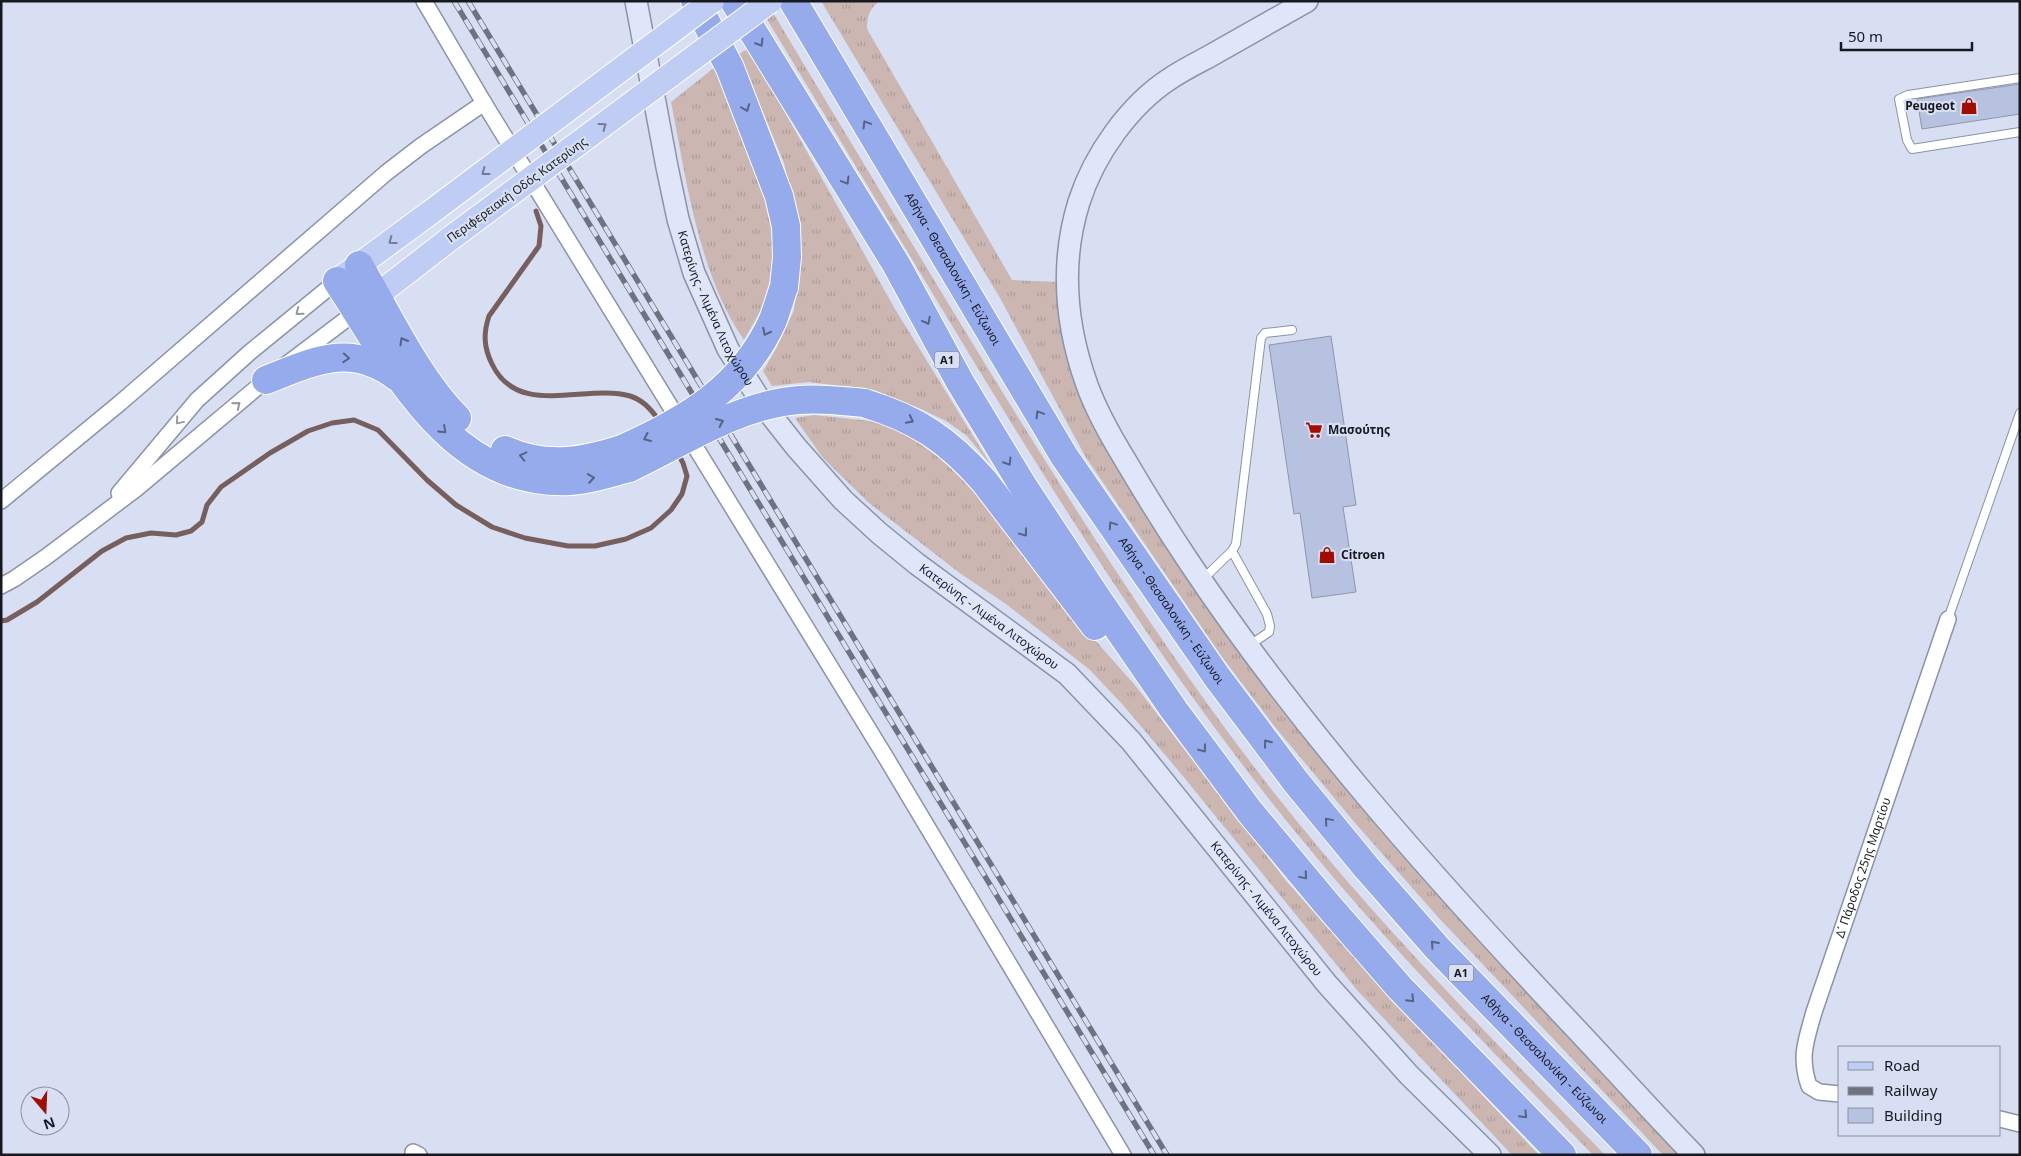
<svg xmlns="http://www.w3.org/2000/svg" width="2021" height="1156" viewBox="0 0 2021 1156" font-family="'Noto Sans',sans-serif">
	<defs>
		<pattern id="grass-tufts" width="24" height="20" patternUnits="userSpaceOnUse" patternTransform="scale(1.25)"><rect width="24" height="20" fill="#ccb6b2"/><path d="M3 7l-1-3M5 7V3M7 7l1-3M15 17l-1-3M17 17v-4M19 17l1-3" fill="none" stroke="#ae9c99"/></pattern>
	</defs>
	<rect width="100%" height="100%" fill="#d8dff3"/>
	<g fill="url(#grass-tufts)">
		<path d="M756,1H766C826,102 887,202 948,303C1050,471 1154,639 1275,794C1376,922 1491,1038 1605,1155H1593C1481,1040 1368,925 1269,799C1147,644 1043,477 942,309C880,206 818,104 756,1Z"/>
		<path d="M821,1H879C869,10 867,16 867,29L1012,280L1059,282L1082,398L1425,878L1610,1083L1683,1155H1663L1437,916L1356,824L1275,727L1222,657L1085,456L1000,298Z"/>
		<path d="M749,48L895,309L991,465L966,435L946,421L921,409L874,390L809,382L772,386L763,371L777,347L794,310L798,266L797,223L784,163L739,54Z"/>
		<path d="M720,63L778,234L776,267L761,310L744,340C699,276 686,178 671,102Z"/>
		<path d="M814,415L880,422L922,439L965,473L1062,603L1134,684L1287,882L1401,1009L1539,1155H1512L1357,990L1182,775L1123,705L1090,670L1006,604L961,574L869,503L823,458L795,418Z"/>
	</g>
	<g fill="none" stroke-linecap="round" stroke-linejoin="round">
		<g stroke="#775f5d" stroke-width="5">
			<path d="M536,211L541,226L539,246L489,316C483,334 484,348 492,364C518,419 587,383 630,396C643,400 652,410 659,421"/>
			<path d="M1,621L7,620L37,602L102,551L126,538L151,533L176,535L191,531L202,522L207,505L221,487L270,453L308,431L332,423L354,420L378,430L427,480L456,505L492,527L525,538L568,546H595L626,539L651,528L671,510L682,494L687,476L683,463L677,452"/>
		</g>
	</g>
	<g fill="#b7c2e0" stroke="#9096a9">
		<path d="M2020,84V114L1922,129L1917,99Z"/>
		<path d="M1331,336L1356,505L1343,507L1356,592L1312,598L1300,513L1294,514L1269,345Z"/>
	</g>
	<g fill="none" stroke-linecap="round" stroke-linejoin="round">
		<g stroke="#8c93a5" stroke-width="10">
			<g id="lane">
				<path d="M2020,78L1908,95L1899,99L1907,140L1912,149L2020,132"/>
				<path d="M1232,551L1267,614L1270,626L1269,632L1250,645"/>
				<path d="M1203,579L1232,551L1236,544L1261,338L1265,333L1292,330"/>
				<path d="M1948,619L2020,413"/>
			</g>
		</g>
		<g stroke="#8c93a5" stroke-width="18">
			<g id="street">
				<path d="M424,1L484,103L885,756L1123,1155"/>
				<path d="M119,493L197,400L249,353L337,281"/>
				<path d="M1,501L120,403L386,173L421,146L484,103"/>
				<path d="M1,586L14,579L46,557L136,489L266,380L357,311"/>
				<path id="s1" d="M1840,1094L1819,1092L1809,1086C1799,1056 1806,1041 1814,1012L1948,619"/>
				<path d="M2000,1119L2020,1124"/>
				<path d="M413,1152L419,1155"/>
			</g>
		</g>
		<g stroke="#8c93a5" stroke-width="24">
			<g id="secondary">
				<path id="s2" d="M636,1L667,167L678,219L694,273L728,349L763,405L796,447L843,500L879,533L917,564L1067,674L1131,741L1327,984L1409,1075L1490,1155"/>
				<path d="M1307,1C1275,19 1242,38 1210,56C1197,63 1183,70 1171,78C1129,105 1094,155 1079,202C1060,263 1066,326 1087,385C1096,410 1110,435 1124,458C1144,492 1165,526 1187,559C1296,723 1427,870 1561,1013C1606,1060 1649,1109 1694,1155"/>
			</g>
		</g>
		<g stroke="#fff" stroke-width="26">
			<g id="primary">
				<path d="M344,276L431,212"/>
				<path d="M362,307L451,238"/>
			</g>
		</g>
		<g stroke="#fff" stroke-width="30">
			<g id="highway">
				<path d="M695,1L730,68L779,196L786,226L787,257L784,287"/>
				<path d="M734,1L896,264L960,382L1023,486L1097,598L1174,710L1250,812L1326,903L1400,988L1562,1155"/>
				<path id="s3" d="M793,1L1064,456L1217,677L1296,782L1366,867L1438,949L1638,1155"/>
				<path d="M359,265C387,313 418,379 457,418"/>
				<path d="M337,281C393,366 450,487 570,481C590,480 610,473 629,468"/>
				<path d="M266,380C314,361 351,342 397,377"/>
				<path d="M864,403C917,419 948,440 984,481L1095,626"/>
				<path d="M505,450C546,468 581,462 622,449"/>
			</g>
		</g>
		<use href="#lane" stroke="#fff" stroke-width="8"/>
		<use href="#street" stroke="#fff" stroke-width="15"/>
		<use href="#secondary" stroke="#dfe6f9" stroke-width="21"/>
		<use href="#primary" stroke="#bfcdf4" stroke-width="24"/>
		<use href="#highway" stroke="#95abec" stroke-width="28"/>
		<g stroke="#6f7380" stroke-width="5.5">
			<g id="rail">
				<path d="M454,1L1154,1155"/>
				<path d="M468,1L1167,1155"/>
			</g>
		</g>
		<use href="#rail" stroke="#d8dff3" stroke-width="4" stroke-dasharray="11" stroke-linecap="butt"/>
		<g stroke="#fff" stroke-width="26" stroke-linecap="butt">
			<g id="primary-bridge">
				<path d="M431,212L712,1"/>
				<path d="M451,238L770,1"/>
			</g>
		</g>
		<g stroke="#fff" stroke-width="30" stroke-linecap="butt">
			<g id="highway-bridge">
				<path d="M622,449C687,420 743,387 773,320C777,309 780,298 784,287"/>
				<path d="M629,468C684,442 737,405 799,400C821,398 843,401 864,403"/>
			</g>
		</g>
		<use href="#primary-bridge" stroke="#bfcdf4" stroke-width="24"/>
		<use href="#highway-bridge" stroke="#95abec" stroke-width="28"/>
	</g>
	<defs><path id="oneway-chevron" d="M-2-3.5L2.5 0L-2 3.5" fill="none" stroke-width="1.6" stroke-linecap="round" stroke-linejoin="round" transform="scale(1.25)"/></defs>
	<g stroke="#566286">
		<use href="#oneway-chevron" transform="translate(760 43) rotate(58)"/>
		<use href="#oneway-chevron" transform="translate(746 108) rotate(69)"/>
		<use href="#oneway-chevron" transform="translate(866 124) rotate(-121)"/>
		<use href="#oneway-chevron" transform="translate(846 181) rotate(59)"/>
		<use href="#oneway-chevron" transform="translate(927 321) rotate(62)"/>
		<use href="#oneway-chevron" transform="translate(766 332) rotate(117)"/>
		<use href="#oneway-chevron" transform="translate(403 341) rotate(-120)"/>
		<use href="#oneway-chevron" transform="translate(346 358) rotate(4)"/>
		<use href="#oneway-chevron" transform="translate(1039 414) rotate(-121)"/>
		<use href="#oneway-chevron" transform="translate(910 420) rotate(27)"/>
		<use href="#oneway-chevron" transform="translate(720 422) rotate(-25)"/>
		<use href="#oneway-chevron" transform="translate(443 430) rotate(43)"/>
		<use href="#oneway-chevron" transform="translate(647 438) rotate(156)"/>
		<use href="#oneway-chevron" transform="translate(523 456) rotate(-167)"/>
		<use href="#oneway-chevron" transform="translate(1008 462) rotate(58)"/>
		<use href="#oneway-chevron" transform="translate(591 478) rotate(-9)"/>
		<use href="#oneway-chevron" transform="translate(1112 525) rotate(-124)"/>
		<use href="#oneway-chevron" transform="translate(1024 533) rotate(53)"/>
		<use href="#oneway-chevron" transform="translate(1267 743) rotate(-127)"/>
		<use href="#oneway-chevron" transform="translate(1203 749) rotate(53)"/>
		<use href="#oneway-chevron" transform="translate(1328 821) rotate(-130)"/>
		<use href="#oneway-chevron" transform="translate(1304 876) rotate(50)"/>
		<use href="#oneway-chevron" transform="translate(1434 944) rotate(-132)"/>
		<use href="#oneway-chevron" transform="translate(1411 999) rotate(46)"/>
		<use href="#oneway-chevron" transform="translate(1524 1115) rotate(46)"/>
	</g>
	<g stroke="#737c95">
		<use href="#oneway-chevron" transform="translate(603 126) rotate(-36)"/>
		<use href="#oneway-chevron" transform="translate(485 172) rotate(143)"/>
		<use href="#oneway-chevron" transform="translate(392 241) rotate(144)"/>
	</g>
	<g stroke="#97989b">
		<use href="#oneway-chevron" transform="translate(299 312) rotate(141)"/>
		<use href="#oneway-chevron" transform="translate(237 405) rotate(-39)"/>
		<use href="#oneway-chevron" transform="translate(179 421) rotate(130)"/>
	</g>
	<defs>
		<g id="shop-bare" transform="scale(1.35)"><path d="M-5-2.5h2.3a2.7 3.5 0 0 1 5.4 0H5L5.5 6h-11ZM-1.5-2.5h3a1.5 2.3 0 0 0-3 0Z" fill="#a20c01" stroke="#d8dff3" stroke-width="2.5" paint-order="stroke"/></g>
		<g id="supermarket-bare" transform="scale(1.35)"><path d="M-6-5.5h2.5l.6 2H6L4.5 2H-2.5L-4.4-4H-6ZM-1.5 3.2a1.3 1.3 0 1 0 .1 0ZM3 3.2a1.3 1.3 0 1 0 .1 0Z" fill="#a20c01" stroke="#d8dff3" stroke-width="2.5" paint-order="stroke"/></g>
	</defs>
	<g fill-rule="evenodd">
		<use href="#shop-bare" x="1969" y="106"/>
		<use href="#supermarket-bare" x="1314" y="430"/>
		<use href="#shop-bare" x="1327" y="555"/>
	</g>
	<g text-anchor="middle" stroke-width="4.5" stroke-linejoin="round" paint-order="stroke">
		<g fill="#d8dff3" stroke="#51545f" stroke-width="1">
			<rect x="934.5" y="351.5" width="25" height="17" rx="4"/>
			<rect x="1448.5" y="964.5" width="25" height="17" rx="4"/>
		</g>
		<g font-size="11" font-weight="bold" fill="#171920">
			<text x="947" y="364">Α1</text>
			<text x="1461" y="977">Α1</text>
		</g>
		<g font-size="12" font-weight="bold" fill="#171920" stroke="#d8dff3" text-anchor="start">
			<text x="1955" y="110" text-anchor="end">Peugeot</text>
			<text x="1328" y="434">Μασούτης</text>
			<text x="1341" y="559">Citroen</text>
		</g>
		<g font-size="12" fill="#171920" stroke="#d8dff3">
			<text transform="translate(517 190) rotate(-36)" y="4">Περιφερειακή Οδός Κατερίνης</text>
			<text dy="4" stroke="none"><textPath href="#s3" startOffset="312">Αθήνα - Θεσσαλονίκη - Εύζωνοι</textPath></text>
			<text dy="4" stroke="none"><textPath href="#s2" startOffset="319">Κατερίνης - Λιμένα Λιτοχώρου</textPath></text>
			<text dy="4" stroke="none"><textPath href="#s3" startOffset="718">Αθήνα - Θεσσαλονίκη - Εύζωνοι</textPath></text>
			<text dy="4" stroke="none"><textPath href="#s2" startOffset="739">Κατερίνης - Λιμένα Λιτοχώρου</textPath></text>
			<text dy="4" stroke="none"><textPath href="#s1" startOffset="261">Δ΄ Πάροδος 25ης Μαρτίου</textPath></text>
			<text dy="4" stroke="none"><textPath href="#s2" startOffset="1144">Κατερίνης - Λιμένα Λιτοχώρου</textPath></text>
			<text dy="4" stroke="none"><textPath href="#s3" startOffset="1302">Αθήνα - Θεσσαλονίκη - Εύζωνοι</textPath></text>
		</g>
	</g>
	<rect width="2021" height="1156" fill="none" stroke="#171920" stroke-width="5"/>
	<rect x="1838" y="1046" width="162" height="90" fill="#d8dff3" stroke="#8b909f"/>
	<rect x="1848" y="1062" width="25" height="8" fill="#bfcdf4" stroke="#8b909f"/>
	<text x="1884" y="1071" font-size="15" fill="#171920">Road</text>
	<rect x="1848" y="1087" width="25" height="8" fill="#6f7380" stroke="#8b909f"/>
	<text x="1884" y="1096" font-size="15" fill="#171920">Railway</text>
	<rect x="1848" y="1108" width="25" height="15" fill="#b7c2e0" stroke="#8b909f"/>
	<text x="1884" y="1121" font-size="15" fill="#171920">Building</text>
	<g transform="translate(45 1111) rotate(161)"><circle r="24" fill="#d8dff3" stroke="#8b909f"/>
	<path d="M0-4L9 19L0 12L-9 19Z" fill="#a20c01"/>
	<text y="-8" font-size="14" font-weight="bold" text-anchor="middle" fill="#171920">N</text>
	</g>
	<path d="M1841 42v8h131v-8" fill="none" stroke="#171920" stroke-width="2.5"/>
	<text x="1848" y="42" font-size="15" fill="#171920" stroke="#d8dff3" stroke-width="4" paint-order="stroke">50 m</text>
</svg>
